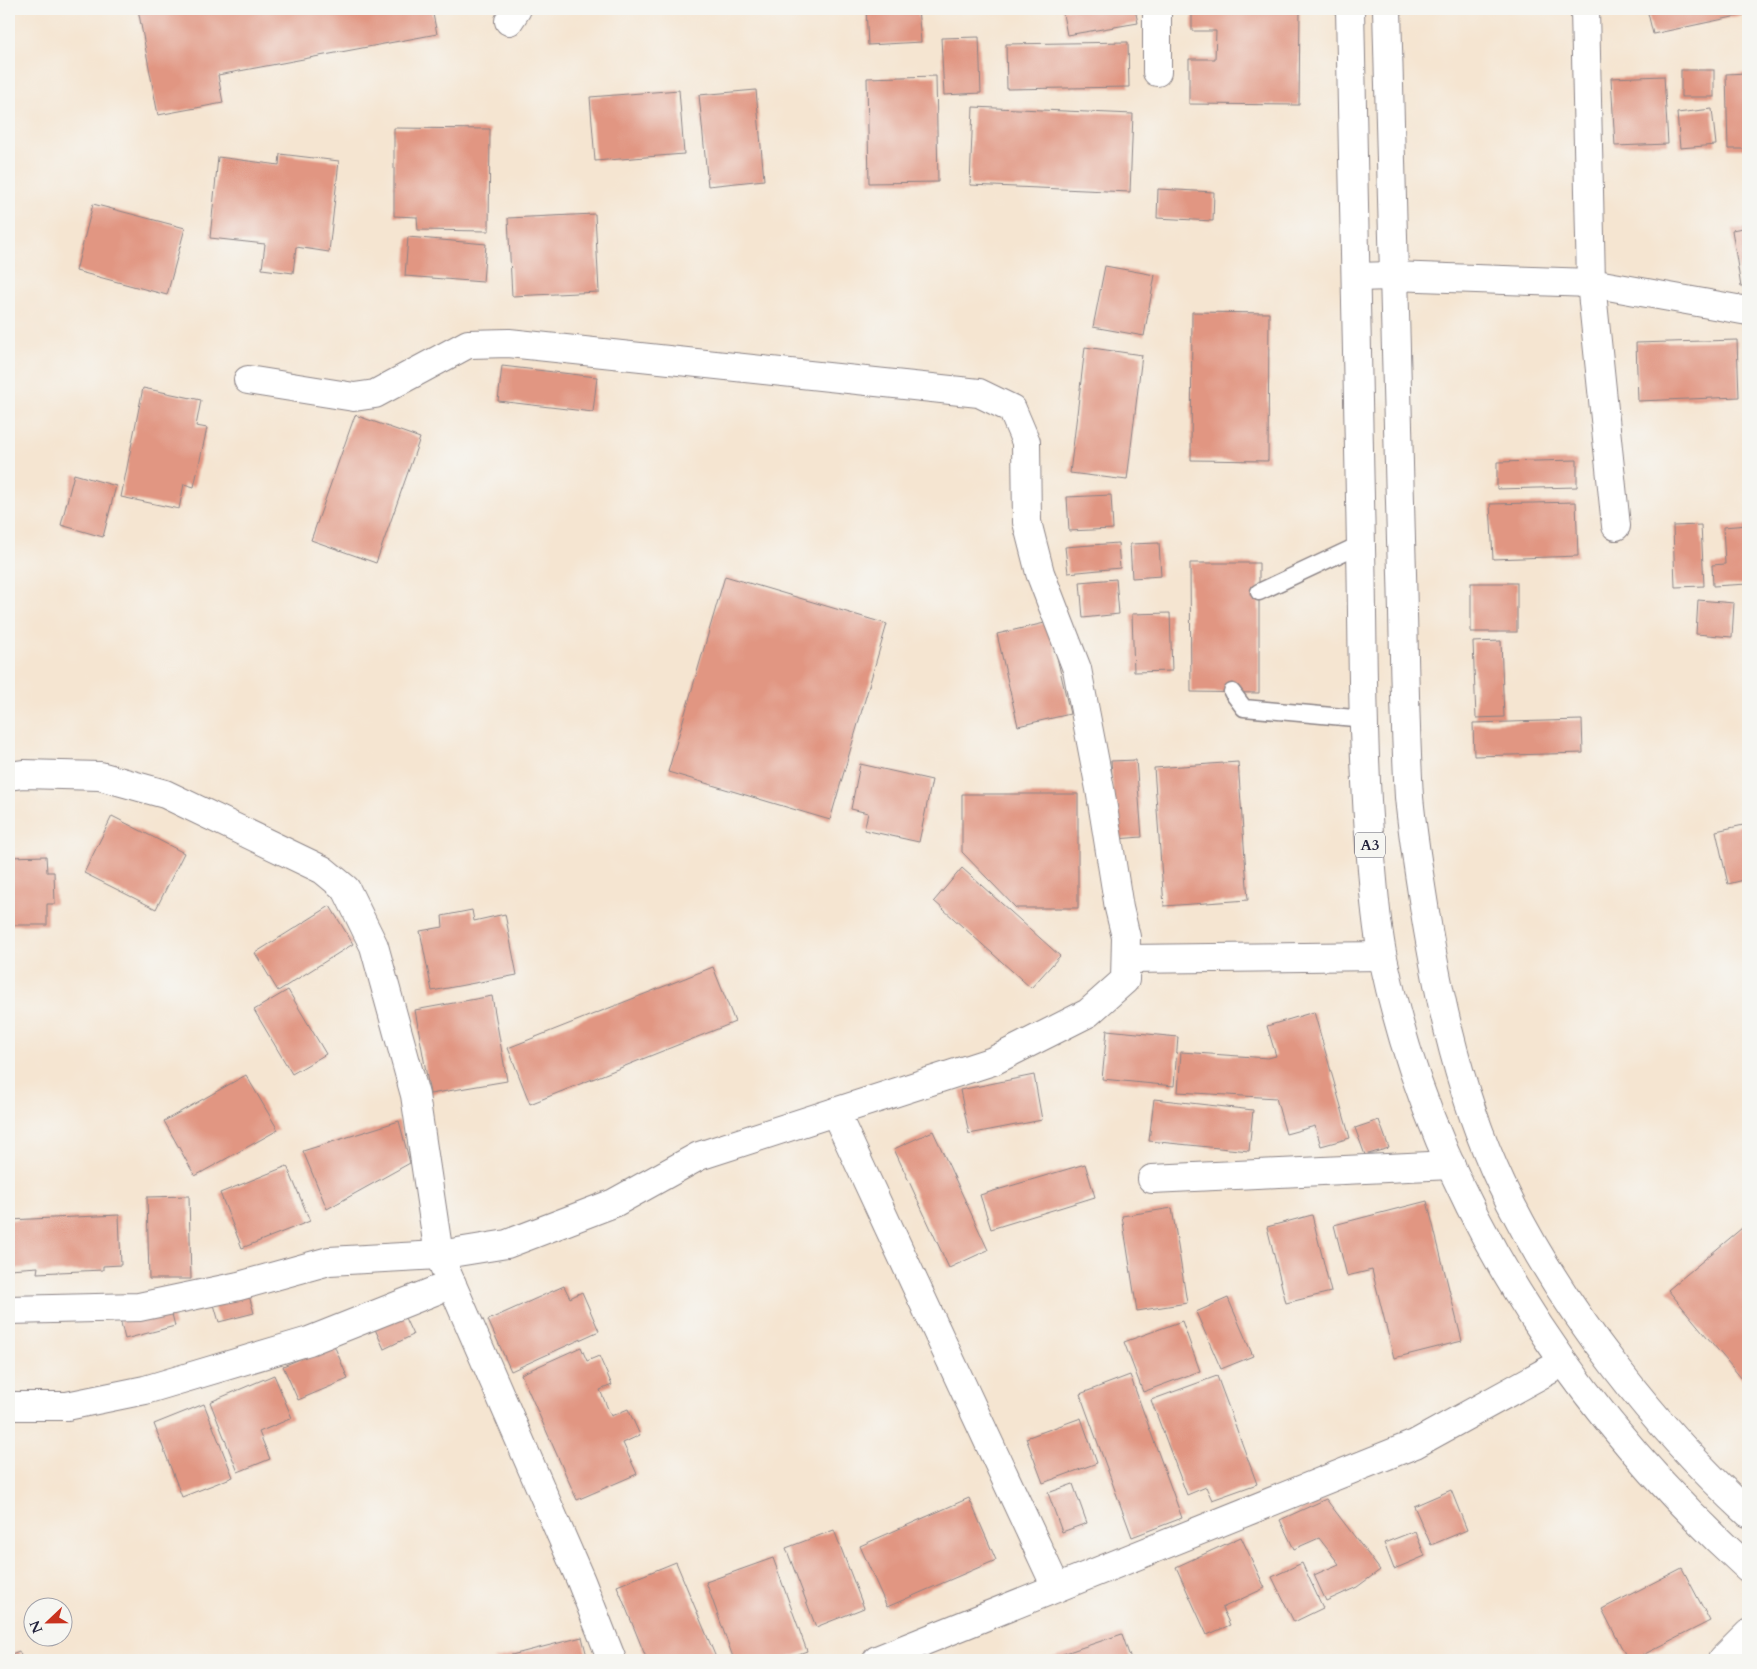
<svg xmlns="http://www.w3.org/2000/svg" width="1757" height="1669" viewBox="0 0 1757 1669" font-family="Cardo,serif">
	<rect width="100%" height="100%" fill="#f6f6f2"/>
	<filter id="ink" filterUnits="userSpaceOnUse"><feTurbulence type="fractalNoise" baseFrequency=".02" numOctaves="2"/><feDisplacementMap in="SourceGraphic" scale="10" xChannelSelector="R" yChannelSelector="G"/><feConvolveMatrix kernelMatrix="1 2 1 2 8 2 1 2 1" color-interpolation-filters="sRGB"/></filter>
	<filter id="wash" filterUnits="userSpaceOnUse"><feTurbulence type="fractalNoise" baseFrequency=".0096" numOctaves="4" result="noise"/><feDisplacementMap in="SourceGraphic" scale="20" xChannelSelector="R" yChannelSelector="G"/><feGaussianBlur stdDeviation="1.12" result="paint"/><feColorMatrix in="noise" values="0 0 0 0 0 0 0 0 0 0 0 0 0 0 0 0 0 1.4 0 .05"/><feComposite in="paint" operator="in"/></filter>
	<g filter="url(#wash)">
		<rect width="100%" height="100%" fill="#f5e5d1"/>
		<g id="blocks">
			<g fill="#e19682">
				<path d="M138,9H432L437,34L218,75L223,103L158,115Z"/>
				<path d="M866,9H918L921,42L868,45Z"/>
				<path d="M1062,9H1135L1138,23L1067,35Z"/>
				<path d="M1192,9H1300L1299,105L1189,104V59H1215L1216,31H1192Z"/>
				<path d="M1647,9H1745L1747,14L1653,34Z"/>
				<path d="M979,37L981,93L944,95L941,38Z"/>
				<path d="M1128,42L1129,87L1007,89L1006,44Z"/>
				<rect x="1681" y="70" width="33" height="27"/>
				<path d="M1748,73V149H1728L1726,74Z"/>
				<path d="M936,76L938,182L869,183L867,78Z"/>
				<path d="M1664,76L1668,144L1615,146L1611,78Z"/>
				<path d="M679,90L684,154L595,161L590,97Z"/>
				<path d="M756,90L764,180L708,186L699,95Z"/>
				<path d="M973,107L1133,114L1130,192L970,185Z"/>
				<path d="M1712,109L1716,145L1680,148L1677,113Z"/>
				<path d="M394,128L490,129L489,231L418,230L417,217L394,216Z"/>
				<path d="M280,154L339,161L329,252L296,247L293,273L262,269L265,244L210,238L218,157L279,165Z"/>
				<path d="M1158,189L1214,192L1213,221L1157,218Z"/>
				<path d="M93,204L185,228L167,295L76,271Z"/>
				<path d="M595,214L599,292L512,296L508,218Z"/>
				<path d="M1748,227V286L1741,287L1732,230Z"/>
				<path d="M408,237L486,244L483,282L405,276Z"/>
				<path d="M1105,266L1155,275L1144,336L1093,327Z"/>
				<path d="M1192,312L1269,313L1268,461L1191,460Z"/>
				<path d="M1737,340L1739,397L1638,401L1636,343Z"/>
				<path d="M1085,347L1142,355L1127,480L1070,473Z"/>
				<path d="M502,366L597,377L593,412L498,401Z"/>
				<path d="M143,388L201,400L196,426L207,428L194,487L184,484L179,509L121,497Z"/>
				<path d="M355,415L420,438L376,563L311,540Z"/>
				<path d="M1577,460V487L1497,489V462Z"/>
				<path d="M74,474L116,486L103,537L61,525Z"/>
				<path d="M1111,495L1113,529L1069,531L1067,497Z"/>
				<path d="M1576,502L1578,556L1493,559L1490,504Z"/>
				<path d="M1701,525L1704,586L1675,587L1673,526Z"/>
				<path d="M1748,525V584L1713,586L1712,565L1725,564L1723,527Z"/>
				<path d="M1118,543L1120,568L1068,573L1065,547Z"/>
				<path d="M1159,543L1161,576L1132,578L1130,544Z"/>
				<path d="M1190,563H1259V693L1191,692Z"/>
				<path d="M725,576L887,624L830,820L668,772Z"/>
				<path d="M1116,579L1119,614L1083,618L1080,582Z"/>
				<rect x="1471" y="583" width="46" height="49"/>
				<path d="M1698,600L1734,603L1732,637L1696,634Z"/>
				<path d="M1170,613L1172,671L1134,672L1132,614Z"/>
				<path d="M1049,622L1070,714L1018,726L997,634Z"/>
				<path d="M1501,641L1504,717L1476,718L1473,642Z"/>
				<path d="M1582,720L1583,753L1474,756L1473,723Z"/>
				<path d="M1136,760L1142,837L1116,839L1111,761Z"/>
				<path d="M1238,762L1248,900L1164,906L1154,768Z"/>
				<path d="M860,764L932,780L919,842L864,830L868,813L851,809Z"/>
				<path d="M962,794H1078V908H1016L962,852Z"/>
				<path d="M112,816L184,853L156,909L84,873Z"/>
				<path d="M1748,824V879L1728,884L1716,831Z"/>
				<path d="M46,856L47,872H54L55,904H47V925H9V857Z"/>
				<path d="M962,868L1060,956L1031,988L934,901Z"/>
				<path d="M330,906L353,944L278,991L255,953Z"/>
				<path d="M472,910L474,921L505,914L517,975L432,991L420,931L443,927L442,916Z"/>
				<path d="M713,967L735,1022L530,1104L508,1048Z"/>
				<path d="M288,990L326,1054L292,1074L254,1010Z"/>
				<path d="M492,996L507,1081L430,1094L415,1010Z"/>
				<path d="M1314,1012L1350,1138L1321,1146L1315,1126L1286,1134L1276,1098L1178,1092L1181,1052L1268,1058L1276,1056L1267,1026Z"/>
				<path d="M1107,1030L1178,1037L1174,1086L1102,1079Z"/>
				<path d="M246,1075L278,1130L195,1176L164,1121Z"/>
				<path d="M1034,1075L1042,1120L969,1134L960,1090Z"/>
				<path d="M1154,1099L1253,1110L1249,1151L1149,1141Z"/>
				<path d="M1379,1120L1389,1148L1365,1155L1355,1128Z"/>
				<path d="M399,1121L410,1163L327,1209L303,1151Z"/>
				<path d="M933,1131L988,1250L949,1268L894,1149Z"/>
				<path d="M1085,1164L1095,1197L991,1229L980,1195Z"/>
				<path d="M287,1166L310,1221L242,1248L220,1193Z"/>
				<path d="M189,1196L191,1279H149L147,1197Z"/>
				<path d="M1427,1201L1462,1341L1394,1358L1372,1270L1347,1276L1334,1225Z"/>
				<path d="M1172,1208L1187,1303L1137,1311L1122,1216Z"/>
				<path d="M119,1215L121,1265L103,1266V1270L37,1273L38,1267L9,1269V1220Z"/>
				<path d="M1312,1215L1331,1292L1286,1303L1267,1227Z"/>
				<path d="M1748,1223V1290L1744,1294L1748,1299L1747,1385L1668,1290Z"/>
				<path d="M246,1285L254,1313L219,1322L211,1294Z"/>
				<path d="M564,1286L570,1298L582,1292L599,1331L511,1371L488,1320Z"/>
				<path d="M1228,1298L1253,1356L1221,1369L1196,1312Z"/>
				<path d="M169,1302L175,1326L125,1339L119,1315Z"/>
				<path d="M399,1305L413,1335L384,1349L370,1318Z"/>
				<path d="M1182,1321L1200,1371L1143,1392L1124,1342Z"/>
				<path d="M334,1345L348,1379L298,1400L283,1366Z"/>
				<path d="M581,1347L587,1361L599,1356L612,1385L600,1390L611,1416L628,1409L640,1435L623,1443L637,1474L577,1500L521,1374Z"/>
				<path d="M274,1375L292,1418L259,1432L270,1459L238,1472L210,1402Z"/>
				<path d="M1130,1375L1182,1518L1132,1537L1080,1394Z"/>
				<path d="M1217,1376L1257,1484L1212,1500L1206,1487L1187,1495L1151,1400Z"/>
				<path d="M204,1404L233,1477L182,1497L154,1424Z"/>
				<path d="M1081,1418L1097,1463L1043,1483L1026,1438Z"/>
				<path d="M1073,1484L1087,1523L1062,1532L1048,1493Z"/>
				<path d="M1451,1490L1467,1530L1431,1545L1414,1506Z"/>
				<path d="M969,1498L996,1560L887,1607L860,1546Z"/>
				<path d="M1326,1499L1380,1570L1357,1587L1326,1601L1314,1575L1339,1564L1319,1538L1294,1549L1280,1520Z"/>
				<path d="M834,1530L864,1608L816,1627L786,1548Z"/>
				<path d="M1415,1531L1425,1556L1394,1569L1384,1543Z"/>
				<path d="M1241,1537L1265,1588L1222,1608L1230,1625L1207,1635L1176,1567Z"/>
				<path d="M773,1558L807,1651L782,1660H734L706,1582Z"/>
				<path d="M676,1562L717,1660H647L617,1586Z"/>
				<path d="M1302,1563L1323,1608L1294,1622L1272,1577Z"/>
				<path d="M1682,1568L1710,1621L1633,1660H1628L1602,1609Z"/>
				<path d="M1122,1634L1131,1660H1052L1051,1658Z"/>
				<path d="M582,1637L588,1660H492Z"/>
				<path d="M19,1651L23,1660H9V1655Z"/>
			</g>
		</g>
	</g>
	<g filter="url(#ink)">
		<use href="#blocks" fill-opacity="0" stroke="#8c8486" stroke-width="1"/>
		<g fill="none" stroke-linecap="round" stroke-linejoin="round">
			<g stroke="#8c8486" stroke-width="19">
				<g id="service">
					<path d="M1259,592L1361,544"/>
					<path d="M1232,692L1244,708L1365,719"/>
				</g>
			</g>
			<g stroke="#8c8486" stroke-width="30">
				<g id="minor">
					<path d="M1157,9V72"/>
					<path d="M1585,9L1591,283L1616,526"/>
					<path d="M509,21L517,9"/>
					<path d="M1356,277L1392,276L1591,283L1748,311"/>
					<path d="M9,776L23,774L100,776L165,794L323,870L346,889L374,946L415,1095L439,1255L581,1581L612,1660"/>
					<path d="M1126,959L1382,956"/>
					<path d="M835,1112L1056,1587"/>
					<path d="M1152,1179L1451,1165"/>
					<path d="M9,1310L139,1307L239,1286L329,1261L439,1255L507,1244L614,1203L699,1156L993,1061L1088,1013L1125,980L1126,937L1119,908L1100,789L1077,669L1040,573L1027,522L1026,442L1012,409L979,393L509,343L468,344L375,394L354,397L248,380"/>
					<path d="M9,1406H67L145,1390L309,1341L452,1284"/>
					<path d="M877,1660L1415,1444L1562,1363"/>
					<path d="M1722,1660L1748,1634"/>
				</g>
			</g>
			<g stroke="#8c8486" stroke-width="30">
				<g id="primary">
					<path d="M1350,9C1354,188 1358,367 1361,547C1363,650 1362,754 1371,858C1374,891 1376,925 1383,958C1433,1196 1569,1406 1748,1568"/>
					<path d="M1387,9C1391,186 1395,363 1401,540C1404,626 1404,712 1409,797C1412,829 1417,861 1422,893C1438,998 1461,1106 1510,1202C1566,1313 1657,1429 1748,1513"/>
				</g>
			</g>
			<use href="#service" stroke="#fff" stroke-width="16"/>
			<use href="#minor" stroke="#fff" stroke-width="28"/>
			<use href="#primary" stroke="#fff" stroke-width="28"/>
		</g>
	</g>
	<g text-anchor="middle" stroke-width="4.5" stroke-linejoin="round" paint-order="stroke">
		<rect fill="#f6f6f2" stroke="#626272" stroke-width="1" x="1355" y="832.5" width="30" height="25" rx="4"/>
		<g font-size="15" font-weight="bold" fill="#22223b">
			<text x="1370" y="850">A3</text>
		</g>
	</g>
	<rect width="1757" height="1669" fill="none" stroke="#f6f6f2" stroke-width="30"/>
	<g transform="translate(48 1622) rotate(248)"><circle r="24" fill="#f6f6f2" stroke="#a1a1a9"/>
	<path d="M0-4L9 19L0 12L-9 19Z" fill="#c8321e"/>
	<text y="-8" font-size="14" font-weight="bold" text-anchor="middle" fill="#22223b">N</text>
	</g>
</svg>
